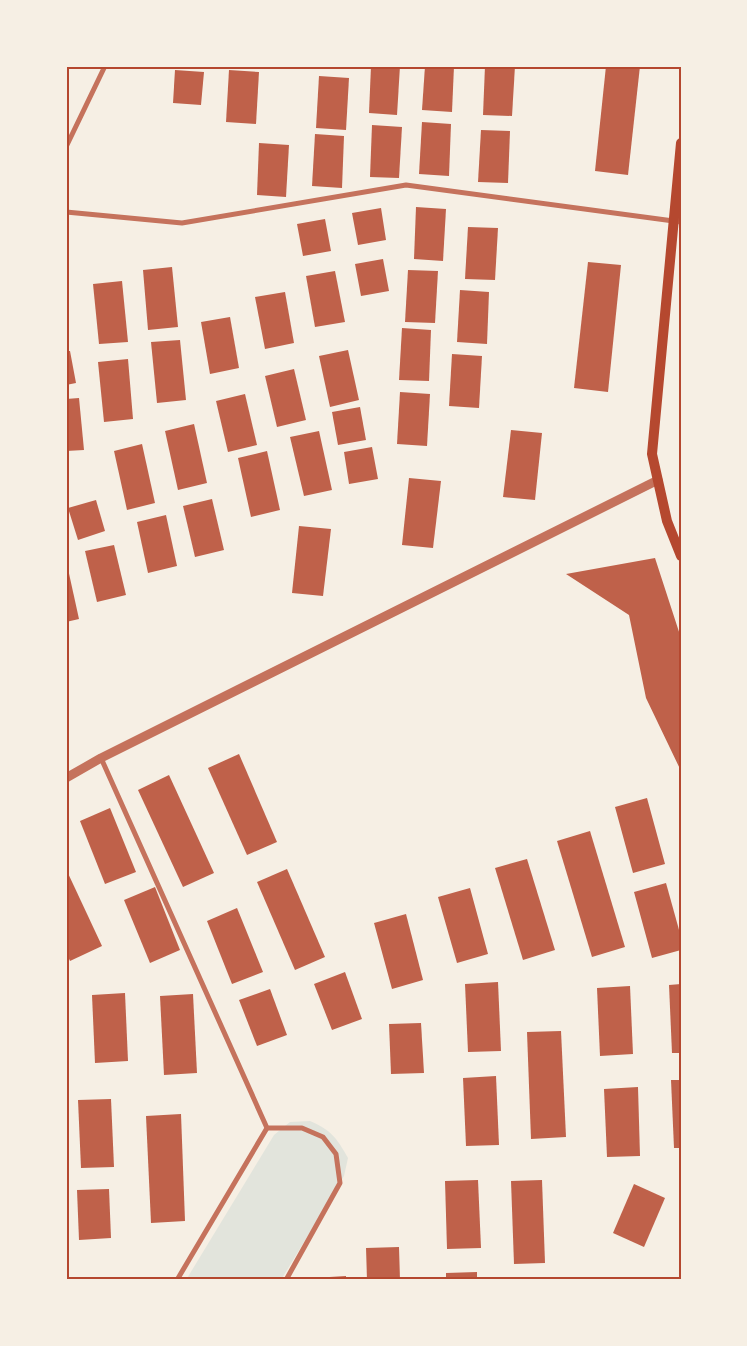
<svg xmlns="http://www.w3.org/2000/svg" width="747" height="1346" viewBox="0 0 747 1346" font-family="Arial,sans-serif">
	<rect width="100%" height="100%" fill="#f6efe4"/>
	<path fill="#e2e4dc" d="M310,1121C332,1131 336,1137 348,1158L344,1176L281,1280H186L274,1135L290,1122Z"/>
	<g fill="#bf614a">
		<path d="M371,66H400L397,115L369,113Z"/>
		<path d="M425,66H454L452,112L422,110Z"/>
		<path d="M485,66H515L512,116L483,115Z"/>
		<path d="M606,66H640L628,175L595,171Z"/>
		<path d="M175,70L204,72L201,105L173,103Z"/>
		<path d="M229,70L259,72L256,124L226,122Z"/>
		<path d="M319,76L349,78L346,130L316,128Z"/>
		<path d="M422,122L451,124L449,176L419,174Z"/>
		<path d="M372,125L402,127L399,178L370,177Z"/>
		<path d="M481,130L510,131L508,183L478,182Z"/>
		<path d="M315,134L344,136L342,188L312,186Z"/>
		<path d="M259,143L289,145L286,197L257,195Z"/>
		<path d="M416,207L446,209L443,261L414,259Z"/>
		<path d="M381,208L386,240L358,245L352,213Z"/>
		<path d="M325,219L331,251L303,256L297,224Z"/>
		<path d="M468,227L498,228L495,280L465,279Z"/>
		<path d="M383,259L389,291L361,296L355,264Z"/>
		<path d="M588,262L621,265L608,392L574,388Z"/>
		<path d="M172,267L178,327L148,330L143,270Z"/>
		<path d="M408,270L438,271L435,323L405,322Z"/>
		<path d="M335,271L345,322L315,327L306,276Z"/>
		<path d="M122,281L128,342L99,344L93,284Z"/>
		<path d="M460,290L489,292L487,344L457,342Z"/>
		<path d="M285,292L294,343L265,349L255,297Z"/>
		<path d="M230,317L239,368L210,374L201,322Z"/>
		<path d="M402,328L431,330L429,381L399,380Z"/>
		<path d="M180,340L186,400L157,403L151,342Z"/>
		<path d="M348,350L359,400L330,407L319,356Z"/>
		<path d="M66,351H70L76,383L66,385Z"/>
		<path d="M452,354L482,356L479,408L449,406Z"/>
		<path d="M128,359L133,419L104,422L98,362Z"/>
		<path d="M294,369L306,420L277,427L265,376Z"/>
		<path d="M400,392L430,394L427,446L397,444Z"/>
		<path d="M245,394L257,445L228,452L216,401Z"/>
		<path d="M79,398L84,450L66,451V399Z"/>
		<path d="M360,407L366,440L338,445L332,412Z"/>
		<path d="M194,424L207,483L178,490L165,431Z"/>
		<path d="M511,430L542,433L535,500L503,497Z"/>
		<path d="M319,431L332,490L304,496L290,437Z"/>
		<path d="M142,444L155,503L127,510L114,451Z"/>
		<path d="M372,447L378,479L349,484L344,452Z"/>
		<path d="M267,451L280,510L251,517L238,458Z"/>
		<path d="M409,478L441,481L433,548L402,545Z"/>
		<path d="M212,499L224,550L195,557L183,506Z"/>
		<path d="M96,500L105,531L78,540L68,508Z"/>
		<path d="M166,515L177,566L148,573L137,522Z"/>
		<path d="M299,526L331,529L323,596L292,593Z"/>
		<path d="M114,545L126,595L97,602L85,551Z"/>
		<path d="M655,558L681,638V771L646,698L629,615L566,574Z"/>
		<path d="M66,569H68L79,619L66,622Z"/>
		<path d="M239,754L277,842L247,855L208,768Z"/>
		<path d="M169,775L214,873L183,887L138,790Z"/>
		<path d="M647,798L665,864L633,873L615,807Z"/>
		<path d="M110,808L136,872L105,884L80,821Z"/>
		<path d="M590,831L625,947L592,957L557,841Z"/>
		<path d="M527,859L555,950L523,960L495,868Z"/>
		<path d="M66,869L102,946L70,961L66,952Z"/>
		<path d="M287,869L325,957L295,970L257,882Z"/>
		<path d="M666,883L681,937V950L652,958L634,892Z"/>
		<path d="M155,887L180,950L150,963L124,900Z"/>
		<path d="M470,888L488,954L457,963L438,897Z"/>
		<path d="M237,908L263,972L232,984L207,921Z"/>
		<path d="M406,914L423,980L392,989L374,923Z"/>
		<path d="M345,972L362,1019L332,1030L314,984Z"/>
		<path d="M498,982L501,1051L468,1052L465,984Z"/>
		<path d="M681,984V1053H672L669,985Z"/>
		<path d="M630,986L633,1054L600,1056L597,988Z"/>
		<path d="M270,989L287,1035L257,1046L239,1000Z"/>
		<path d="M125,993L128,1061L95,1063L92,995Z"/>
		<path d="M193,994L197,1073L164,1075L160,996Z"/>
		<path d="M421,1023L424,1073L391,1074L389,1024Z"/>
		<path d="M561,1031L566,1137L531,1139L527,1032Z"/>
		<path d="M496,1076L499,1145L466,1146L463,1078Z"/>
		<path d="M671,1080H681V1148H674Z"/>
		<path d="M638,1087L640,1156L607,1157L604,1089Z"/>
		<path d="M111,1099L114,1167L81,1168L78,1100Z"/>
		<path d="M181,1114L185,1221L151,1223L146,1116Z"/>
		<path d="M478,1180L481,1248L447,1249L445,1181Z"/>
		<path d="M542,1180L545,1263L514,1264L511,1181Z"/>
		<path d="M634,1184L665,1198L644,1247L613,1233Z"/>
		<path d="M109,1189L111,1238L79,1240L77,1190Z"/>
		<path d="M399,1247L400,1280H367L366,1248Z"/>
		<path d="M477,1272V1280H446V1273Z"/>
		<path d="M346,1276V1280H313V1278Z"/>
	</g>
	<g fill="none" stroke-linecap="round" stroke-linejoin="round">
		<g stroke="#c5725c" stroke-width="5">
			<path d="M66,147L105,66"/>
			<path d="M66,212L182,223L406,185L681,222"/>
			<path d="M101,758L267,1128H302L323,1137L336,1154L340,1183L286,1280"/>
			<path d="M177,1280L267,1128"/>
		</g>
		<path stroke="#c5725c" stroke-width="9" d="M66,778L101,758L658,480"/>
		<path stroke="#b5482f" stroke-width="10" d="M681,143L652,454L667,521L681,556"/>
	</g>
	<rect width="747" height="1346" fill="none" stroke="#f6efe4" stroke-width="135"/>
	<rect x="68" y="68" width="612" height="1210" fill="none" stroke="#b5482f" stroke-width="2"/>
</svg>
